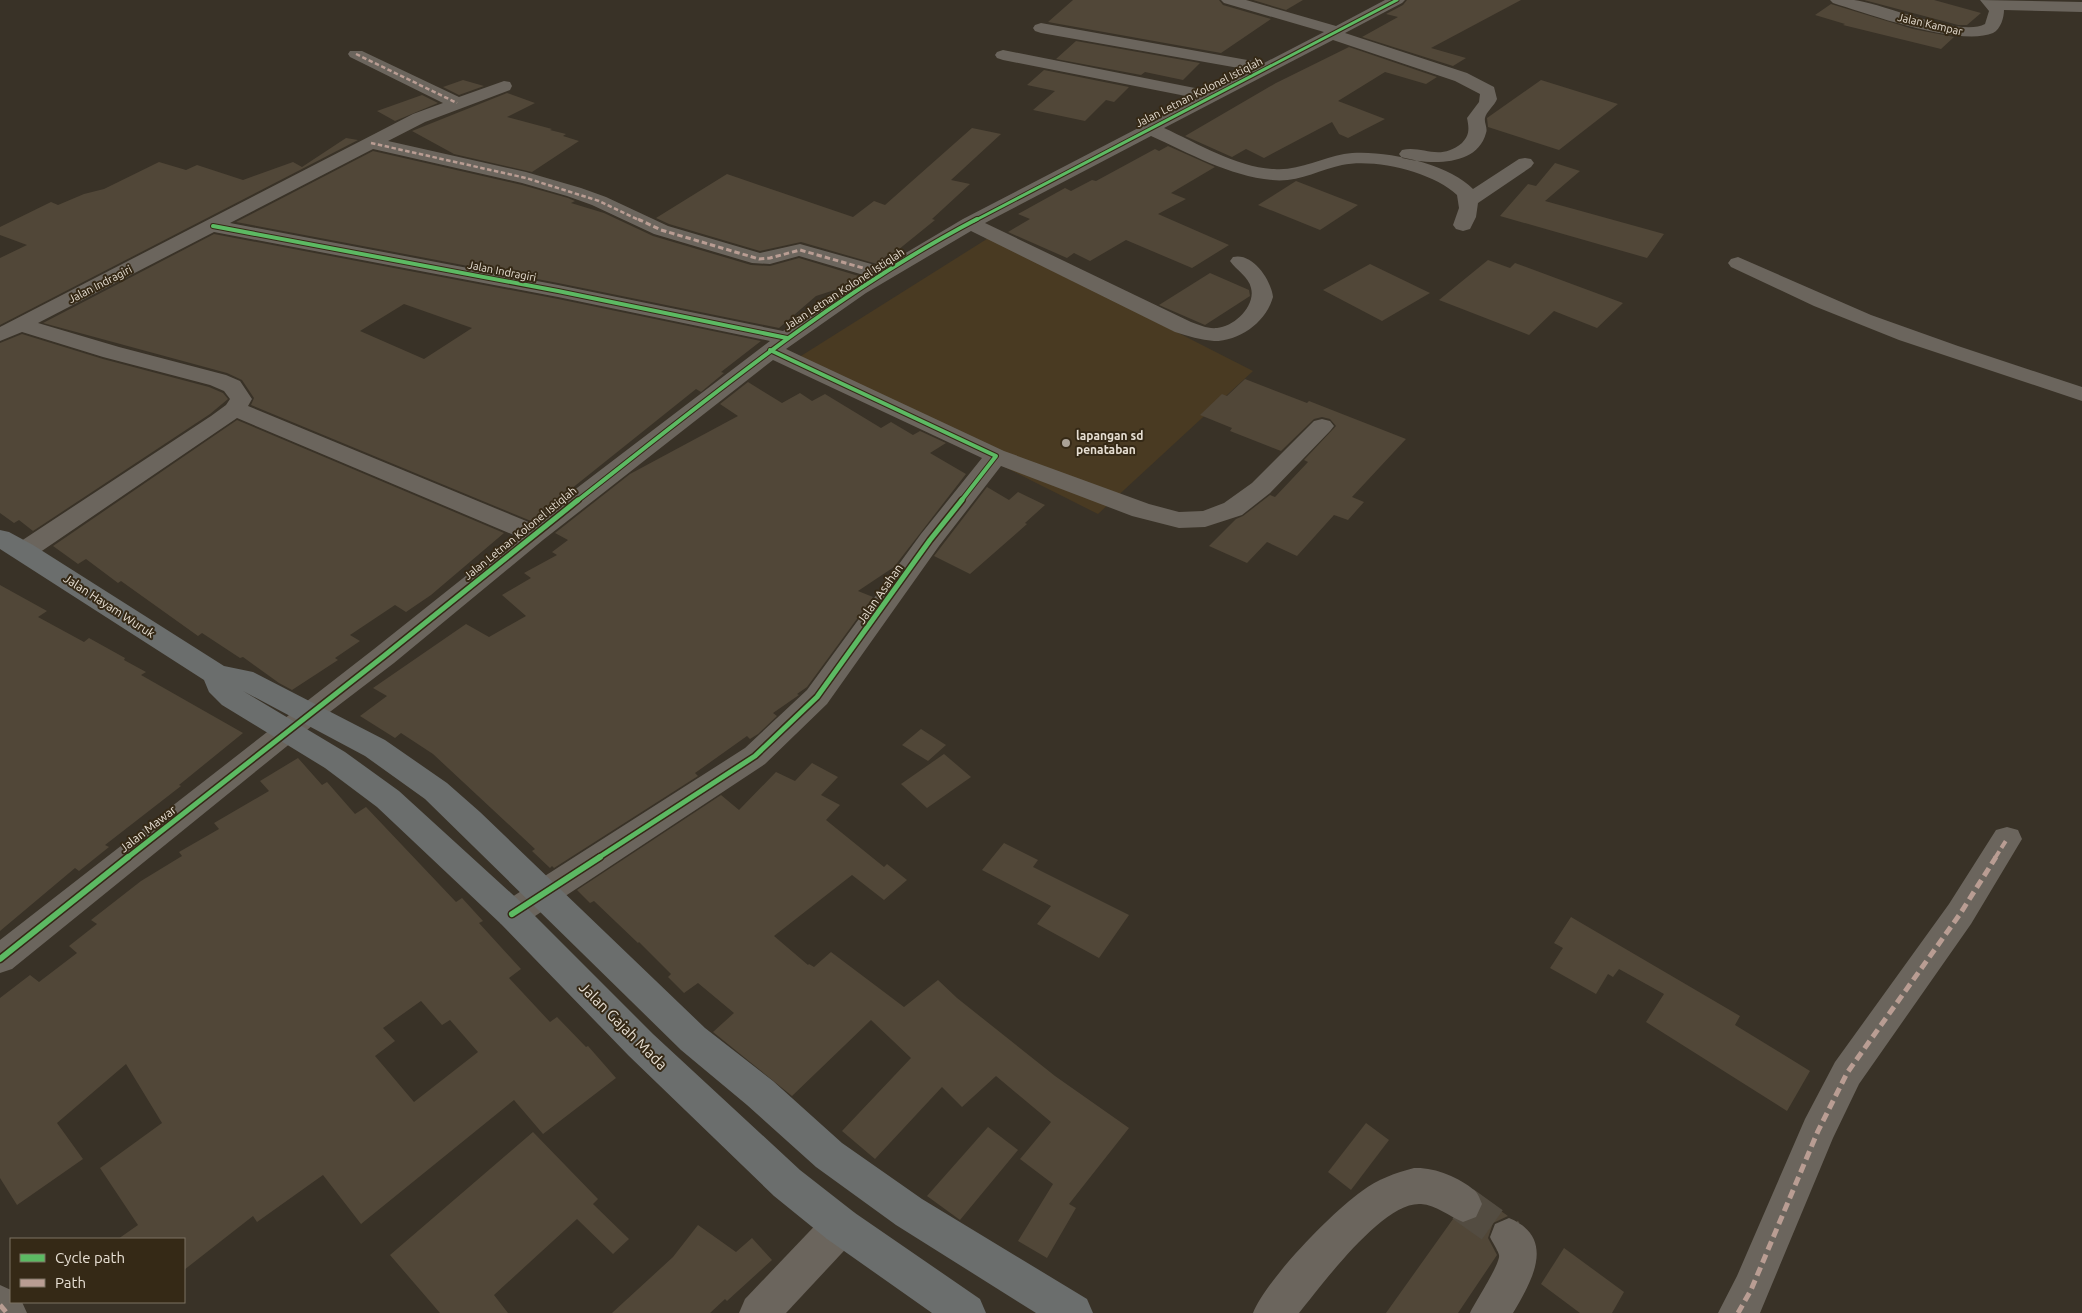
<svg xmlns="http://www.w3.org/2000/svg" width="2082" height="1313" viewBox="0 0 2082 1313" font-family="Ubuntu,sans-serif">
	<rect width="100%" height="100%" fill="#393227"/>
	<path fill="#493a22" d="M990,237L1253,371L1098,514L793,361Z"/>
	<g fill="#514738" fill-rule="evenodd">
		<path d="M1073,0H1219L1223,5L1271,19L1221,53L1048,22Z"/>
		<path d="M1253,0H1303L1286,10Z"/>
		<path d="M1407,0H1521L1431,48L1466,58L1453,66L1362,37L1398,17L1386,14L1403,5Z"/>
		<path d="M1864,0H1934L1981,13L1967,25H1958Z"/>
		<path d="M1831,4L1913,29L1954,37L1941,49L1843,25L1845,24L1815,15Z"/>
		<path d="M1076,41L1200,63L1183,80L1145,72L1141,75L1056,59Z"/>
		<path d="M1349,47L1437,77L1426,84L1385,72L1338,101L1385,119L1348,138L1339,134L1332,122L1264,158L1246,149L1232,157L1185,136L1276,83Z"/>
		<path d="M1044,70L1129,87L1114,102L1106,100L1085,121L1033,110L1055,91L1027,85Z"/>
		<path d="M463,80L484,86L459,95L443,87Z"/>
		<path d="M1541,80L1618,104L1559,150L1488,127L1487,118Z"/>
		<path d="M507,93L535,103L507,117L552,129L550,130L566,134L563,136L579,141L532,172L454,154L412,131Z"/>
		<path d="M422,95L438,103L395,121L377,111Z"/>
		<path d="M972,128L1001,134L951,180L970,184L932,219L935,220L893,254L890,253L877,264L801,242L760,251L669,224L656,218L727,174L853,217L874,201L885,205Z"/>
		<path d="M346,138L358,140L0,325V258L27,245L0,235V227L51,202L58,205L84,194L104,189L159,162L186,170L197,165L243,180L293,162L302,167Z"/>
		<path d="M1168,146L1215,167L1171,193L1186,199L1158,214L1229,245L1192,268L1126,240L1090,261L1074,253L1067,258L1008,232L1030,219L1018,214L1065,188L1071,191L1092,180L1096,181L1155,149L1159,151Z"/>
		<path d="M373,151L522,185L568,198L575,201L571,203L604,213L653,236L751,265L770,266L799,258L862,277L850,285L816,296L779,328L558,283L236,222Z"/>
		<path d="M1555,163L1580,171L1545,201L1664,234L1647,258L1500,216L1528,184L1536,186Z"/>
		<path d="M1296,181L1358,205L1320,230L1258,205Z"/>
		<path d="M214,234L558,299L761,341L721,372L724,373L701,392L696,389L531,521L251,405L254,398L242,380L227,373L43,323ZM404,304L472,328L424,359L360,331Z"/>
		<path d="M1488,260L1510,268L1515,263L1623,303L1597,328L1554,311L1529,335L1439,300Z"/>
		<path d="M1370,264L1430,293L1382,321L1323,290Z"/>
		<path d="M1210,273L1249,290L1250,296L1205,325L1159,305Z"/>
		<path d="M22,334L103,359L209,387L223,393L228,399L210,414L33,531L19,520L14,523L0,513V343Z"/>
		<path d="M1245,379L1307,403L1309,401L1406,439L1352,497L1364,502L1348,520L1334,515L1297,556L1267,542L1247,563L1209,546L1236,519L1243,516L1270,495L1275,497L1308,462L1304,460L1336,426L1330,419L1322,417L1314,419L1281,451L1230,431L1232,428L1200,415L1222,394L1227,396Z"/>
		<path d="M748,382L782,403L800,393L812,401L825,394L881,428L891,422L913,435L920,431L946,443L930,453L966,474L894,567L858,591L873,597L807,687L797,694L799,695L773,713L777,716L758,734L750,739L747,736L695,773L698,776L554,868L552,866L550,868L532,851L535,849L433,754L401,733L395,738L360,716L387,696L373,688L466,624L489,637L526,616L502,595L531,578L524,573L557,555L552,552L568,540L555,533L630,474L738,416L720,404Z"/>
		<path d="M237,420L504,533L431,595L406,612L395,605L350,635L360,641L335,658L338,660L292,690L279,683L243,657L240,658L202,633L198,636L121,581L118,583L86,559L78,564L53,546Z"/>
		<path d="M987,487L1009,500L1018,492L1045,505L1025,523L1027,524L970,574L934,556Z"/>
		<path d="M0,585L47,611L38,617L84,642L89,638L125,658L124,660L146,672L141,675L243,733L179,785L181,786L105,845L109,847L79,871L75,868L0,931Z"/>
		<path d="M921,729L946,745L928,761L902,745Z"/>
		<path d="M944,754L971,777L927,808L901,784Z"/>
		<path d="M298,758L322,785L327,782L355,814L366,807L456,902L462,898L483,921L479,923L521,969L509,978L550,1022L557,1017L586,1047L588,1046L616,1078L543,1134L514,1100L361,1224L323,1175L257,1222L253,1216L184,1270V1239H118L138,1225L100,1168L162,1123L126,1064L57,1123L83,1159L17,1205L0,1178V998L30,975L39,982L77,953L69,946L97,924L91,920L141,881L182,856L179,852L219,829L214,823L269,791L260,781ZM421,1001L442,1025L450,1020L478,1052L414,1102L375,1056L395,1041L383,1028Z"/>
		<path d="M812,763L838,777L821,795L840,805L826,820L884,867L887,864L907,880L884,900L852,875L774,936L808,965L809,964L814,967L831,952L904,1007L938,980L957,998L1055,1076L1129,1128L1069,1204L1076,1208L1047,1258L1018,1241L1053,1184L1020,1159L1051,1122L996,1076L962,1107L942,1087L875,1159L842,1131L911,1058L871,1020L792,1096L713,1032L734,1013L698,983L684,993L668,977L671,974L639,942L638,943L594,901L590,903L577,890L721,795L739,810L776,772L795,781Z"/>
		<path d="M1004,843L1038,860L1033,867L1129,915L1099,958L1037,924L1051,906L982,870Z"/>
		<path d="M1571,917L1740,1016L1735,1025L1810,1071L1787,1111L1646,1022L1664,994L1619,969L1613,977L1608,974L1596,994L1550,968L1563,948L1554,943Z"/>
		<path d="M1366,1123L1389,1140L1351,1190L1328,1172Z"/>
		<path d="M988,1127L1018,1150L960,1220L927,1196Z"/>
		<path d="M533,1132L598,1199L593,1204L629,1239L613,1254L577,1219L494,1295L508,1313H440L390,1255Z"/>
		<path d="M1481,1197L1508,1216L1493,1223L1488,1238L1497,1255L1458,1313H1386L1453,1219L1464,1224L1478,1218L1484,1205Z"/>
		<path d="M698,1225L736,1252L752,1238L772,1260L727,1301L725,1299L710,1313H612L673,1257Z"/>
		<path d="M1564,1248L1624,1292L1612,1313H1580L1541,1284Z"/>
	</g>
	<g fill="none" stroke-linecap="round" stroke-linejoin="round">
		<path stroke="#534c41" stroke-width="36" stroke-dasharray="36 18" stroke-linecap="butt" d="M1463,1204L1509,1237"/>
		<g fill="#6b655d" fill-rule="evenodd">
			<path d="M1221,0H1246L1336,26L1385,0H1405L1402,3L1345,33L1467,73L1494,87L1497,99C1495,105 1486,112 1485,118C1484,123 1488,128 1486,133C1477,168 1427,164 1402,158L1399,154L1402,150C1423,145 1439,162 1462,143C1470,135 1469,128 1467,118L1479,102L1480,94L1455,81L1333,40L1164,128C1197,143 1238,168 1274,169C1299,171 1321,158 1344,154C1378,148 1449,163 1473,189L1519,159L1525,158L1531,159L1534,163L1531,167L1478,203L1476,217L1470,229L1463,231L1456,229L1453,225L1459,208L1457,195C1433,172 1375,158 1342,165C1319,170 1297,183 1272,180C1229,176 1189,153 1151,136L985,223L1191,322C1199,325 1208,329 1217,328C1234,327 1256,306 1251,288C1249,277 1236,270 1230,261L1233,257C1252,252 1271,279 1273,297C1266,322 1240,341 1214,341C1201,340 1188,336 1175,332L971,231L866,293L786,349L1004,451L1149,504L1179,512L1203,511L1224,503L1252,483L1314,421L1322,419L1330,421L1334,426L1330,431L1270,493L1242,515L1205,527L1179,528L1132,516L1001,466L939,546L827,704L765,764L523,924L512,927L501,924L496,914L501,904L745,748L807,690L921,534L982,458L773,360L543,540L394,663L318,721L12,969L0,973V940L374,649L516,536L237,418L33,557L24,559L15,557L11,551L15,545L211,416L226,405L230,399L224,391L210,385L103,357L22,332L0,341V327L413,114L443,103L350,57L348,54L350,51H362L459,97L504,81L510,82L512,86L510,90L425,122L388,141L526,172L581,188L606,197L668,226L760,253L800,244L882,267L963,219L1196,98L1003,60L997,58L995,55L997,52L1003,50L1210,91L1250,70L1041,33L1035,31L1033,28L1035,25L1041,23L1264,63L1324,32L1224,3ZM373,149L522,183L567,196L592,205L654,234L752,263L770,264L799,256L867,276L783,331L558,285L230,223ZM214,232L558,297L770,341L531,523L248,406L252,399L240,381L226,375L119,347L38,323Z"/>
			<path d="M1830,0C1838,0 1846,0 1854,0C1882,3 1960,38 1985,24L1989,11L1980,0L2082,2V12L2004,10C2004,17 2001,29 1993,33C1960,47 1868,14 1833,3Z"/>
			<path d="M1738,257L1871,315L1958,346L2082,387V401L1899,340L1814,306L1731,267L1728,263L1731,259Z"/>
			<path d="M2007,827L2018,830L2022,839L1971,924L1859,1084L1833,1138L1760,1313H1718L1737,1276L1805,1119L1835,1062L1949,904L1996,830Z"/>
			<path d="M1414,1168C1434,1167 1459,1177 1474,1190C1478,1193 1480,1199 1482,1204L1476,1217L1463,1222C1450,1217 1436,1205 1421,1204C1383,1201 1322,1285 1299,1313H1253C1267,1279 1331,1213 1362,1191C1378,1179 1395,1173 1414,1168Z"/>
			<path d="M841,1207L855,1213L860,1226L855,1239L786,1313H739L745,1299L827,1213Z"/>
			<path d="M1509,1218C1557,1238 1532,1281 1513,1313H1470C1475,1302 1501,1263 1499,1255C1498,1250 1492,1242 1490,1237L1495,1224Z"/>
			<path d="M0,1285L11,1290V1302H22L27,1313H0Z"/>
		</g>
		<path fill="#6b6e6d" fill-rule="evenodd" d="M0,530L9,532L33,545L224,666L253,672L385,740L447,783L480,812L705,1028L773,1081L842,1143L922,1199L1087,1299L1093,1313H1036L896,1225L816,1167L747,1105L681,1050L425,799L365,756L243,691L345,752L399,791L523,904L653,1034L800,1170L855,1213L980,1299L986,1313H932L827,1239L774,1196L629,1056L501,924L377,807L325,768L222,705L209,692L204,680L0,549Z"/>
		<g stroke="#b99d93" stroke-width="2.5" stroke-dasharray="4.5 2.5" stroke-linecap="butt">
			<path d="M356,54L457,103"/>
			<path d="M371,143L526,178L599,201L641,221"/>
		</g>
		<path stroke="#b99d93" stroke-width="3" stroke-dasharray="5.5 3" stroke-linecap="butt" d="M638,219L661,230L759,259L770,258L800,250L884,274"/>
		<path stroke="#b99d93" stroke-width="4" stroke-dasharray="8 4" stroke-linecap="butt" d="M1995,858L2007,839"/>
		<g stroke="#b99d93" stroke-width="5" stroke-dasharray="9 5" stroke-linecap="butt">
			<path d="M0,1305L7,1313"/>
			<path d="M1738,1313L1751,1290L1818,1131L1847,1073L1960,914L1996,857"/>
		</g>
		<g stroke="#352916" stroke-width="5">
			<path id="cycleway-far3" d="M974,221L1397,0"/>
		</g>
		<g stroke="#352916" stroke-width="6">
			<g id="cycleway-far2">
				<path d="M213,226L558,291L787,338"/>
				<path d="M770,350L996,456L961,501"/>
				<path d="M577,501C705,401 832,295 977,219"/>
			</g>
		</g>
		<g stroke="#352916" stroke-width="8">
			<g id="cycleway-far1">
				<path d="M127,858L384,656L578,500"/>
				<path d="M598,858L755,756L817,697L930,540L962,500"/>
			</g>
		</g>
		<g stroke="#352916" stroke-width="9">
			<g id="cycleway">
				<path d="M512,914L600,857"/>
				<path d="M0,959L128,857"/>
			</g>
		</g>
		<use href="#cycleway-far3" stroke="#5cba63" stroke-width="3"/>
		<use href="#cycleway-far2" stroke="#5cba63" stroke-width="4"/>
		<use href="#cycleway-far1" stroke="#5cba63" stroke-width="5"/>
		<use href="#cycleway" stroke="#5cba63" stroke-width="6"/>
	</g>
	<circle fill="#aaa297" stroke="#352916" stroke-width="2" cx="1066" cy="443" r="5"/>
	<g text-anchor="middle" stroke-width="4" stroke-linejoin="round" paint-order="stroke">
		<g font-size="11" fill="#e7dfd3" stroke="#352916">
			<text transform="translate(1930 24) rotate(13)" y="4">Jalan Kampar</text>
			<text transform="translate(1199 92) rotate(-27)" y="4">Jalan Letnan Kolonel Istiqlah</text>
			<text transform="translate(502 271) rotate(11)" y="4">Jalan Indragiri</text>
			<text transform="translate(100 284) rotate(-27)" y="4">Jalan Indragiri</text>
			<text transform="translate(844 289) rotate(-33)" y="4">Jalan Letnan Kolonel Istiqlah</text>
			<text transform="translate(520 533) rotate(-39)" y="4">Jalan Letnan Kolonel Istiqlah</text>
		</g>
		<g font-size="12" font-weight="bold" fill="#e7dfd3" stroke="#352916" text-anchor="start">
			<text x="1076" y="440">lapangan sd<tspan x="1076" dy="14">penataban</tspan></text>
		</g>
		<g font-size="12" fill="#e7dfd3" stroke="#352916">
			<text transform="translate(880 594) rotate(-55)" y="4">Jalan Asahan</text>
			<text transform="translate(109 606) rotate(33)" y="4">Jalan Hayam Wuruk</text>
			<text transform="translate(148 829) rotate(-38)" y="4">Jalan Mawar</text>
		</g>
		<g font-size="15" fill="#e7dfd3" stroke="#352916">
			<text transform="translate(623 1026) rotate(45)" y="5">Jalan Gajah Mada</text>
		</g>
	</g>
	<rect x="10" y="1238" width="175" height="65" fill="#352916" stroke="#7c7262"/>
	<rect x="20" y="1254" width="25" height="8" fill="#5cba63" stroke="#7c7262"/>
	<text x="55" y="1263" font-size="15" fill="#e7dfd3">Cycle path</text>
	<rect x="20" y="1279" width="25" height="8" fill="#b99d93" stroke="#7c7262"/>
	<text x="55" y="1288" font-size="15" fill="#e7dfd3">Path</text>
</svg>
